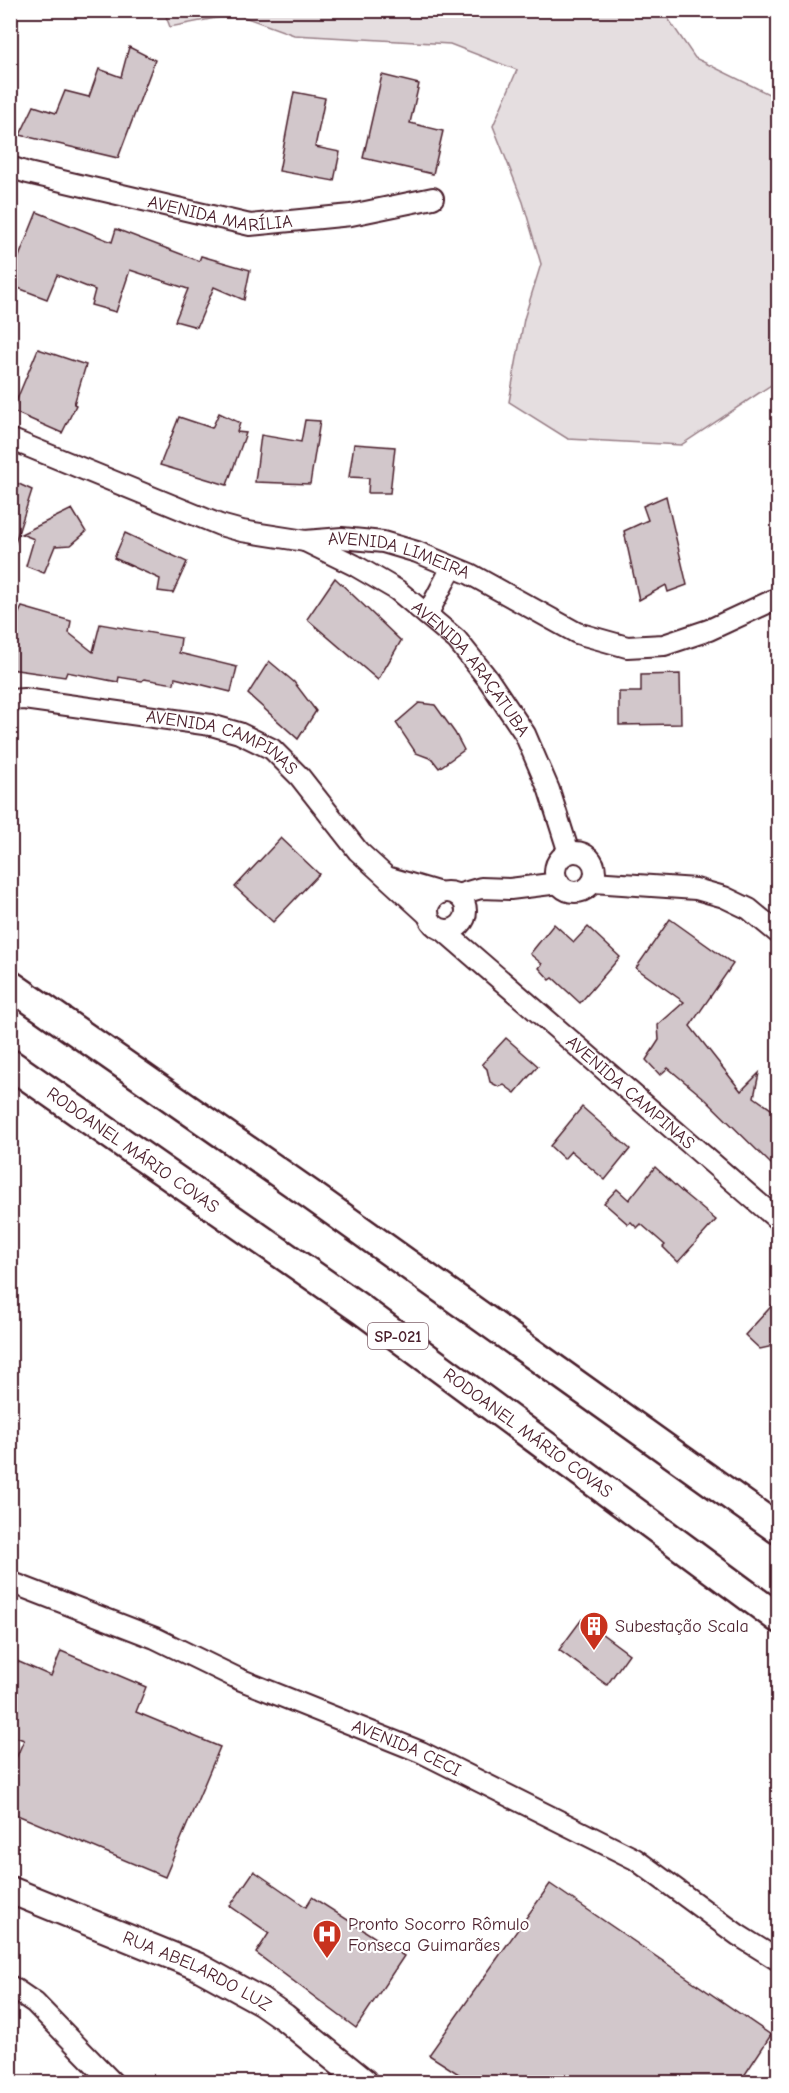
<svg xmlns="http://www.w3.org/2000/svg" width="789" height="2093" viewBox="0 0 789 2093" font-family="'Comic Neue',sans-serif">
	<rect width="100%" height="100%" fill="#fff"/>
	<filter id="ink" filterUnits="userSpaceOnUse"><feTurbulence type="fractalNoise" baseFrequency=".0167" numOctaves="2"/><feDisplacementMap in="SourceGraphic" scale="12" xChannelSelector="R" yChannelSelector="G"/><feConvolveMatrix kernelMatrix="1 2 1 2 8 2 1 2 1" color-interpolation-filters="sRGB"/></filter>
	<g filter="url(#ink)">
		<path fill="#e5dee0" stroke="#987e86" stroke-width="1.5" d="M164,11H663L695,58L775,97L778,103V372L774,383L681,445L568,439L509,402L524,319L541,264L523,202L493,126L517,70L450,44L294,35L236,14L170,27Z"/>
		<g fill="#d2c7cb" stroke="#4a1f2b" stroke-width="1.5">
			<path d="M129,47L155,60L118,158L20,135L34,106L56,113L65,91L89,97L99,69L121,77Z"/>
			<path d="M382,75L419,84L410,123L443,131L433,174L363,158Z"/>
			<path d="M294,92L325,98L315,147L340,152L334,181L279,171Z"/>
			<path d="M37,212L112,242L116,229L199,261L201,256L250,270L244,300L214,287L197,327L175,321L188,289L130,270L116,312L91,305L95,290L57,275L47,299L10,285V279Z"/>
			<path d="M38,349L86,365L74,404L76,405L62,433L12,411Z"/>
			<path d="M219,413L240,423L237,432L246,433L227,485L160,465L179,417L212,428Z"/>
			<path d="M305,420L320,421L310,484L255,482L261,435L301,442Z"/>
			<path d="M354,444L395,447L390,493H368L369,478L349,477Z"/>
			<path d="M10,480L32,490L13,549L10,548Z"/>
			<path d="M666,496L687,585L668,592L666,585L639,600L624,531L648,520L643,506Z"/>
			<path d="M72,509L86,532L71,545L55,546L44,573L26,566L34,539L21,534Z"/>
			<path d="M125,533L187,562L173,593L158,591L160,579L114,558Z"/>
			<path d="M335,578L401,641L378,680L307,619Z"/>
			<path d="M22,607L71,621L69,633L93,652L100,624L181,638L179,653L237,667L231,692L175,678L174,684L144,679L142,681L119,677L118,682L67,672L65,677L10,669V631Z"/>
			<path d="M269,661L294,682L316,711L298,739L248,694Z"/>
			<path d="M680,674L681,724L619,725V692H641V675Z"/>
			<path d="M419,703L435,705L455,733L464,750L439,768L432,759L416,753L396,723Z"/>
			<path d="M281,838L319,874L273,922L235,887Z"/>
			<path d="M670,919L733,964L690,1026L741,1091L759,1073L754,1097L778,1114V1158L772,1165L704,1098L668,1068L660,1075L646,1060L659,1040L658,1025L684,1002L636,968Z"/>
			<path d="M554,924L574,942L588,927L620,957L580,1003L553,978L550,980L539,968L542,964L530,954Z"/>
			<path d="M506,1038L538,1066L515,1093L504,1085L499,1087L490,1082L487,1069L482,1064Z"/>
			<path d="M582,1107L630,1149L605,1180L571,1151L564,1159L550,1146Z"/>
			<path d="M655,1167L682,1192L716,1220L678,1262L663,1247L665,1245L641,1224L637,1228L631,1222L628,1224L604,1203L617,1189L629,1200Z"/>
			<path d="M778,1299V1345L760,1349L745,1335Z"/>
			<path d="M582,1619L629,1654L607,1685L559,1650Z"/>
			<path d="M61,1651L146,1687L136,1712L220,1747L165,1877L10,1812V1772L24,1740L10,1735V1658L51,1676Z"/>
			<path d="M254,1871L306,1907L312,1897L404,1956L356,2028L256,1953L269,1933L230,1906Z"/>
			<path d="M550,1884L771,2035L740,2082H471L429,2055Z"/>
		</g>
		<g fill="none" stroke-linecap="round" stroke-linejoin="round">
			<g stroke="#4a1f2b" stroke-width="24">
				<g id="minor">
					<path id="s1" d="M10,167L28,173L250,225L351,215L433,198"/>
					<path id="s2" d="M10,439L220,525L242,531L305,541L342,538L383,542L417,552L470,574L577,633L627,647L664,645L709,630L778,598"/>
					<path id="s3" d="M305,541L354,565L397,590L457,640L488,679L525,734L549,790L569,853"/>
					<path d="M427,615L452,567"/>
					<path id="s4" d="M10,700L24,699L211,725L239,733L272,749L300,777L358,851L428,915"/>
					<circle cx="575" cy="872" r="20"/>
					<path d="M390,878L441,893"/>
					<path d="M593,882L696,889L724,897L749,909L778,933"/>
					<circle cx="447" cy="911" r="19"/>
					<path d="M457,895L481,888L510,889L559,883"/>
					<path id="s5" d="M443,930L778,1220"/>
					<path id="s6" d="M10,1582L155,1638L239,1679L421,1752L635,1859L738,1935L778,1960"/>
					<path d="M10,1986L35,2003L112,2082"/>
				</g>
			</g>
			<g stroke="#4a1f2b" stroke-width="30">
				<g id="major">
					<path id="s7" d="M10,1890L197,1966L261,2001L284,2017L364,2082"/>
				</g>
			</g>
			<g stroke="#4a1f2b" stroke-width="33">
				<g id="highway">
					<path d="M10,985L311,1195L778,1529"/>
					<path id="s8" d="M10,1064L362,1310L778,1618"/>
				</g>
			</g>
			<use href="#minor" stroke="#fff" stroke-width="20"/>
			<use href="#major" stroke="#fff" stroke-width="26"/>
			<use href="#highway" stroke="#fff" stroke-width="28"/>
		</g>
	</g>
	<defs>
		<g id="building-pin" transform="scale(1.5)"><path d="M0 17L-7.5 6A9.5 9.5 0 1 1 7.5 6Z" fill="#c8321e" stroke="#fff"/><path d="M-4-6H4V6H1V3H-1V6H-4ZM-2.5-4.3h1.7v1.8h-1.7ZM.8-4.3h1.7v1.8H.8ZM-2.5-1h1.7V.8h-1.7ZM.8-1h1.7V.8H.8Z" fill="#fff"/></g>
		<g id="hospital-pin" transform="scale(1.5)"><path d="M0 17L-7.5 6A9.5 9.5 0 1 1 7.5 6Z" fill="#c8321e" stroke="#fff"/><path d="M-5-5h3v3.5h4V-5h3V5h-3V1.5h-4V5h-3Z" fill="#fff"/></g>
	</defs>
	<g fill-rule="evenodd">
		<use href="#building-pin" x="594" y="1626"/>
		<use href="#hospital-pin" x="327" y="1934"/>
	</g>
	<g text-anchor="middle" stroke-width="4.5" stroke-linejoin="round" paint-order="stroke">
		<rect fill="#fff" stroke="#80626b" stroke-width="1.5" x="368" y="1323" width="60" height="26" rx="4.5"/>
		<g font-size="16" font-weight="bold" fill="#4a1f2b">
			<text x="398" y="1342">SP-021</text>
		</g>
		<g font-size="18" fill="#4a1f2b" stroke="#fff">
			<text dy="6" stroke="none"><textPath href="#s1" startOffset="216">AVENIDA MARÍLIA</textPath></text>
			<text dy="6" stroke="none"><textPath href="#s2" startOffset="410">AVENIDA LIMEIRA</textPath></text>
			<text dy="6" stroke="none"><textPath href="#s3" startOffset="213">AVENIDA ARAÇATUBA</textPath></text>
			<text dy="6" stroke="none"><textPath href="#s4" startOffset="219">AVENIDA CAMPINAS</textPath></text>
			<text dy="6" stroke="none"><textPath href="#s5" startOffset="248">AVENIDA CAMPINAS</textPath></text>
			<text dy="6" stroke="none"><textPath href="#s8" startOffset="150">RODOANEL MÁRIO COVAS</textPath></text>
			<text dy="6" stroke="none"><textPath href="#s8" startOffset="636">RODOANEL MÁRIO COVAS</textPath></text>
			<text dy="6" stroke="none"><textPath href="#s6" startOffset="430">AVENIDA CECI</textPath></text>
			<text dy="6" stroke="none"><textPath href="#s7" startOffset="204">RUA ABELARDO LUZ</textPath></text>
		</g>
		<g font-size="18" fill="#4a1f2b" stroke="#fff" text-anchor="start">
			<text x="615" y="1632">Subestação Scala</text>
			<text x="348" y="1930">Pronto Socorro Rômulo<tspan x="348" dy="21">Fonseca Guimarães</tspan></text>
		</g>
	</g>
	<rect width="789" height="2093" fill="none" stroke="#fff" stroke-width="36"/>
	<rect x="18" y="18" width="753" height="2057" fill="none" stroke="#4a1f2b" stroke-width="2" filter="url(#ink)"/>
</svg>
